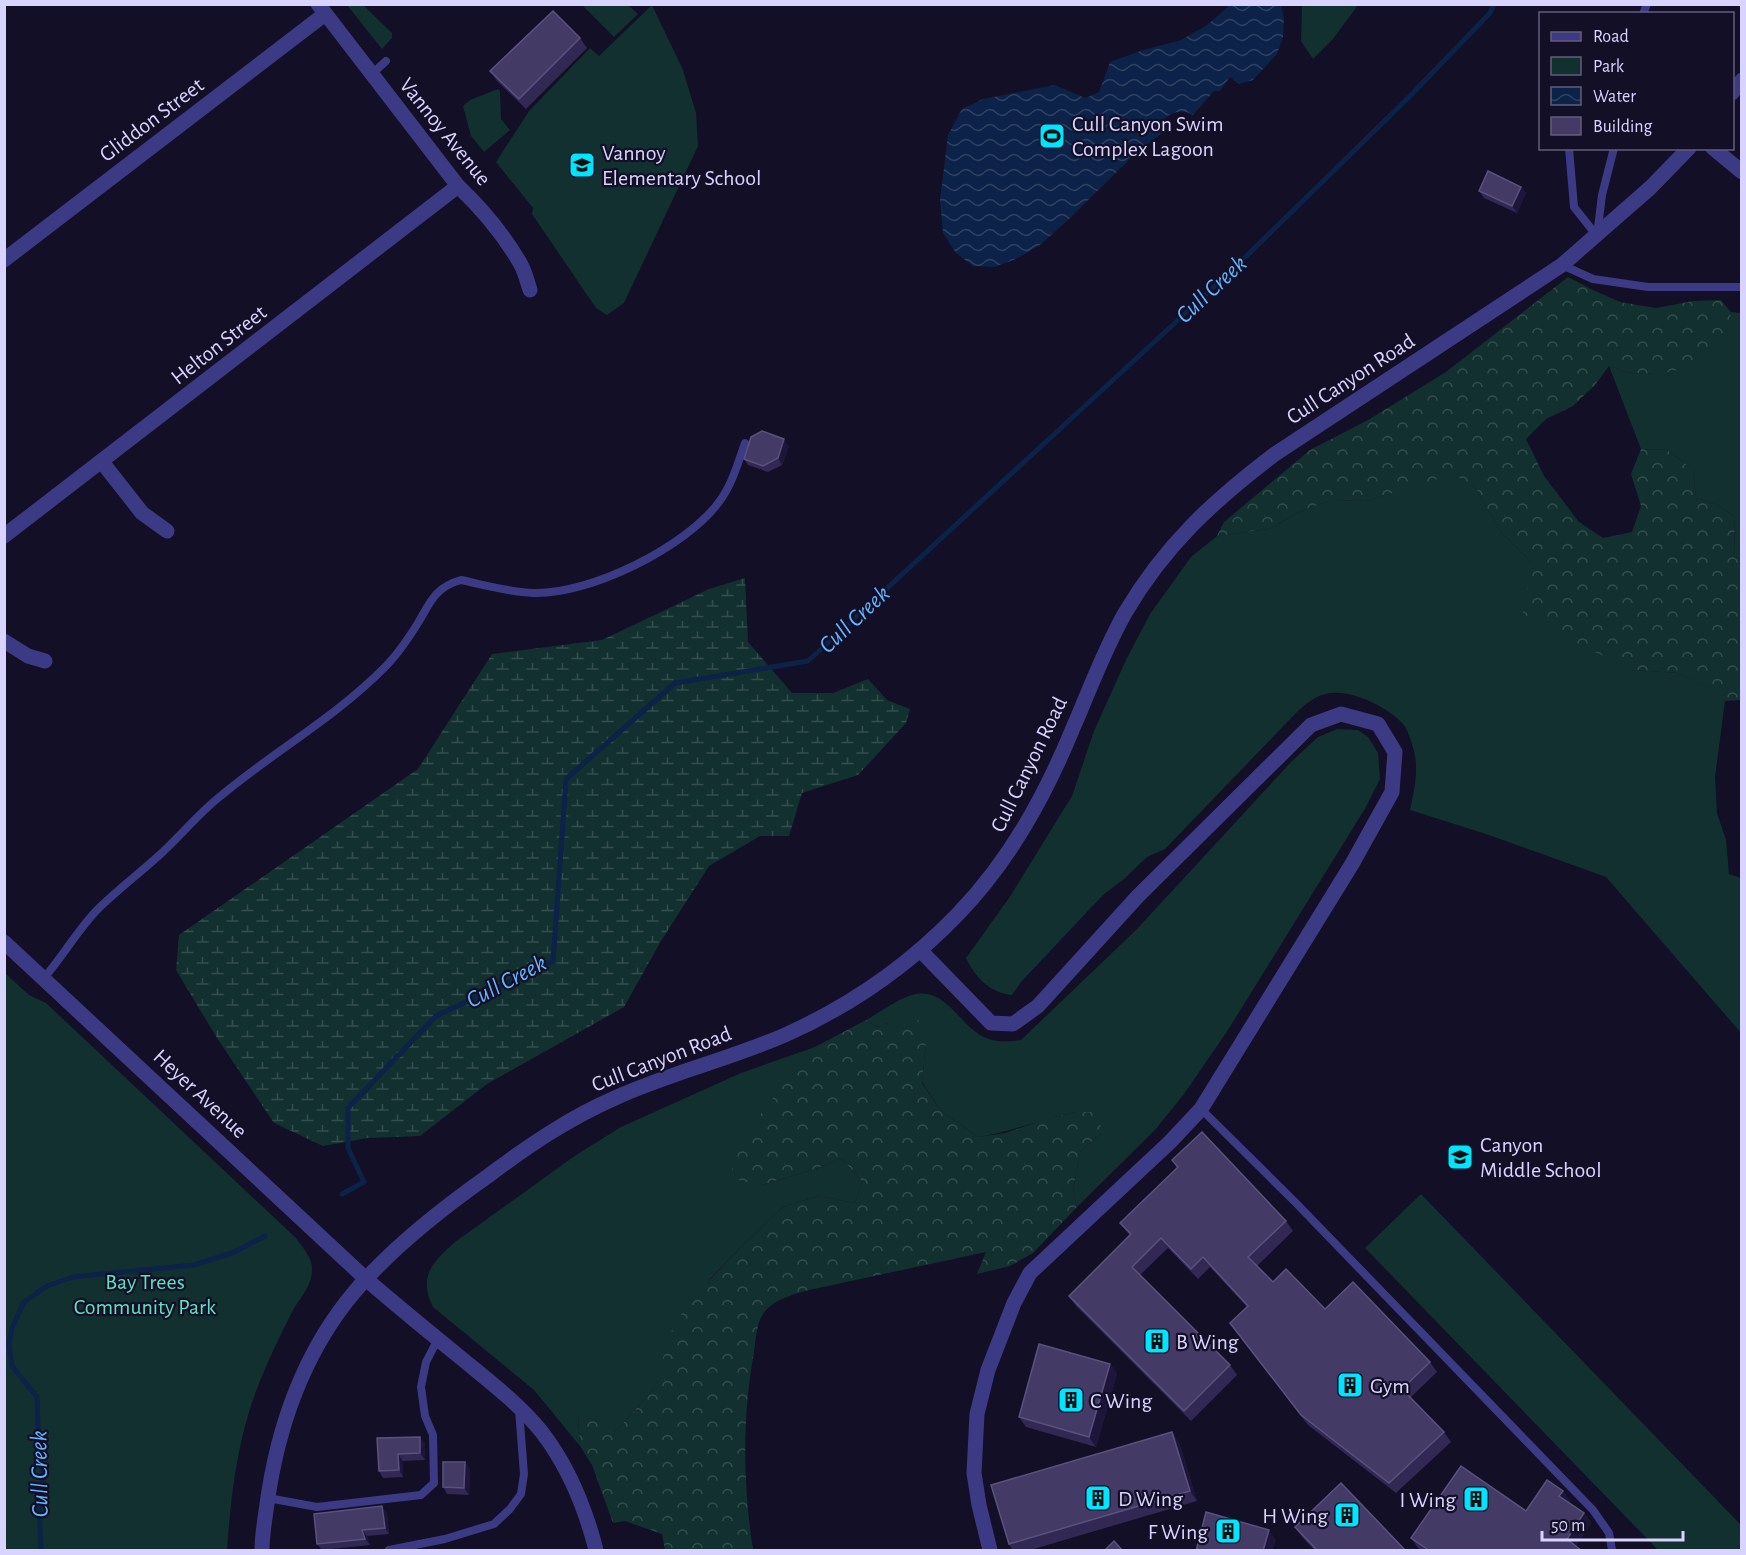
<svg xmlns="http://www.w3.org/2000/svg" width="1746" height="1555" viewBox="0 0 1746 1555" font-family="'Alegreya Sans',sans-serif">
	<defs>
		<pattern id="forest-crowns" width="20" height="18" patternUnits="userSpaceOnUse" patternTransform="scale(1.5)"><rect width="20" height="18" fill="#12302f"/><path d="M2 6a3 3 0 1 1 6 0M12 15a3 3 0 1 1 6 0" fill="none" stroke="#344d4e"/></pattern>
		<pattern id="wetland-marsh" width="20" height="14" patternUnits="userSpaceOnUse" patternTransform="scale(1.5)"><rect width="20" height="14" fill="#12302f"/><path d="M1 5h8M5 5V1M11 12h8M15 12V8" fill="none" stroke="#344d4e"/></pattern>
		<pattern id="water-waves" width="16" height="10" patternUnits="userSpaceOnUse" patternTransform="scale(1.5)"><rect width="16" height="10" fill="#0c2248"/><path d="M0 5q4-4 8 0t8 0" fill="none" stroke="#2f4163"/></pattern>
	</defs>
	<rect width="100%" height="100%" fill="#130f26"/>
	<g fill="#12302f">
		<path d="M347,5H363L392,33V38L382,49Z"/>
		<path d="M582,5H628L638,14L614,37Z"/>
		<path d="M652,5L683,70L696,113L698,146L624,303L607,315L596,308L532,214L533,208L496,162L529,111L590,48L599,56Z"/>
		<path d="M1302,5V4L1358,5L1333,39L1313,59L1301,41Z"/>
		<path d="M498,89L500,91L501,119L510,130L484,152L471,136L463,106L470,100Z"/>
		<path d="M1731,312L1741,313V564L1734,557L1735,517L1716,504L1696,498L1693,469L1667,450L1641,449L1609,366L1630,373L1651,374L1727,336Z"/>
		<path d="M1454,473L1477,490L1499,530L1532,563L1633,670L1679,673L1720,693L1725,701L1715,777L1717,813L1726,840L1729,874L1741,878V1033L1606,877L1486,834L1410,810C1414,791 1419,770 1414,751C1412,743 1408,731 1404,725C1388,707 1350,688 1325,694C1314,697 1306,704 1298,711L1165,849L1147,857L1124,879L1103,895L1021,982L1012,995C990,993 975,977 966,958L1009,898L1072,796L1094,731L1126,660L1150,614L1191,557L1217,536L1269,529L1299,512L1332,500L1366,501Z"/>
		<path d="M1337,729L1358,730L1368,737L1378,753L1380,779L1366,807L1228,1030L1184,1094L1155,1130L1077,1207L1073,1191L1080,1152L1101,1133L1075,1112C1042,1119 1011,1132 978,1137L941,1111L922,1082L926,1043L888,1023L877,1027L866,1020C879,1013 902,996 916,994C947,989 960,1026 984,1037C996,1043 1008,1042 1021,1040L1137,929L1292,761L1318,737Z"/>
		<path d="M5,973L29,995L46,1003L296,1238C302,1247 313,1258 312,1270C312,1287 298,1300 291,1314C280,1336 269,1358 260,1381C238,1434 231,1493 227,1550H5Z"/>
		<path d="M815,1047L817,1054L792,1075L762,1185L818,1168L841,1158L862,1181L855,1203L819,1196L783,1207L740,1248L710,1279L662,1366L653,1390L614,1433L578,1415L580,1446L534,1390L433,1307C418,1276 432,1263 455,1242L576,1155L621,1127L741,1073Z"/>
		<path d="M1421,1194L1741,1525V1550H1658L1365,1248Z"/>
	</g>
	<g fill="url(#forest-crowns)">
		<path d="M1568,277L1593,290L1620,302L1656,308L1693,301L1721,300L1731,312C1730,319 1730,329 1727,336C1715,367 1662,377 1632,373C1624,372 1616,368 1609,366L1595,385L1573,406L1546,419L1526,439L1544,476L1579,522L1603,538L1632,532L1641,506L1631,474L1641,449L1667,450L1693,469L1696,498L1716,504L1735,517L1734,557L1742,564L1741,700L1725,701L1719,693L1679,673L1633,670L1565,638L1523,614L1532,563L1499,530L1477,490L1454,474L1366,501L1332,500L1299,512L1269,529L1217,536L1224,522L1310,450L1368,420L1446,372Z"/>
		<path d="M866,1020L877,1027L888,1023L921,1020L926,1043L922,1083L941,1111L978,1137L1005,1133L1046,1119L1075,1112H1100L1101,1133L1080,1152L1073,1191L1077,1207L1033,1253L1010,1266L977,1274L986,1252L809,1290C795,1294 778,1298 767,1309C756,1320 756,1338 754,1352C742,1419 743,1484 753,1550H665L662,1534L625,1521L613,1523L592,1465L580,1446L578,1415L597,1412L615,1432L653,1390L672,1330L688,1303L740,1248L783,1207L819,1196L855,1203L862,1181L841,1158L818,1168L762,1185L732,1179V1154L767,1105L792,1075L816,1054L815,1047Z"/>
	</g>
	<path fill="url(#wetland-marsh)" d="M745,578L748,642L792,693H833L868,679L887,700L910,709L906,723L858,775L802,793L789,836H760L709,866L661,941L624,1007L487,1084L420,1136L368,1138L323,1146L274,1123L217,1038L176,970L179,935L418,769L492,654L602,640L709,589Z"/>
	<path fill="url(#water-waves)" d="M1281,5L1284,18L1283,37L1277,54L1253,80L1239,84L1230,77L1220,91H1214L1193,115C1183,109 1171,112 1164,119L1172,125L1134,155L1067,221L1040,245L1016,259L994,267L973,266L956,253L943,233L940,200L948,135L962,109L983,99L1055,85L1085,98L1099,92L1110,62L1143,50L1181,40L1207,25L1230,5Z"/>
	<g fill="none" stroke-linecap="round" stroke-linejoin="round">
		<g stroke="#0c2248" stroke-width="5">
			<path d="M342,1194L364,1182L348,1148V1108L436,1016L553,961L566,779L675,683L808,661L1228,274L1409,97L1490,13L1494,4"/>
			<path d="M41,1550L39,1504L44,1478L39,1456L37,1397L12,1366L9,1345L12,1328L24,1302L47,1286L73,1277L194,1265L232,1253L265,1236"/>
		</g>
		<g stroke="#3d3a85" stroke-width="8">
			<path d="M1643,14L1647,4"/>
			<path d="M372,74L386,61"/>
			<path d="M1569,148L1574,207L1597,236L1602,195L1614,148"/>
			<path d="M1562,265L1593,279L1648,287H1742"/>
			<path d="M44,978C63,956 77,931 97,910C115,892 136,876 155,859C177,840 195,817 217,799C271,753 335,718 385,667C398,654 408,639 418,623C430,603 435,587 461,580C484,585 509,592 533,593C590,595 686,547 719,502C732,485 738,463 745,443"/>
			<path d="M1201,1109L1295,1202L1593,1510L1609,1533L1612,1550"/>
			<path d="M268,1498L317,1507L421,1495L434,1483L433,1435L425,1416L421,1387L426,1362L438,1339"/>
			<path d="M389,1550L445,1539L494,1524L510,1509L521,1494L524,1474L519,1410"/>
		</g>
		<g stroke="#3d3a85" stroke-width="15">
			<path d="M318,4L458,186C481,208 504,235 520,263C525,271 527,281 530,290"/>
			<path d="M1713,148L1742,172"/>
			<path d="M4,260L325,14"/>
			<path d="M102,462L142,513L167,531"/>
			<path d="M4,536L458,186"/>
			<path d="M4,641L28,656L45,661"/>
			<path d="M920,950L991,1023L1013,1024L1038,1006L1138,896L1311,725L1341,714L1378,724L1395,752L1392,792L1352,864L1201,1109L1170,1142L1030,1273L1014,1303L988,1370L977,1414L974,1473L979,1505L990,1550"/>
			<path d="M366,1279C397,1306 429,1332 461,1358C489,1381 518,1403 541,1431C569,1467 585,1507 596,1550"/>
		</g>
		<g stroke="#3d3a85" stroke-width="15">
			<path d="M1732,93L1742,80"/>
			<path d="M4,942L366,1279"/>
			<path d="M262,1550C262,1535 265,1519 267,1504C277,1431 301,1360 347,1301C383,1255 440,1210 488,1176C528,1146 569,1118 615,1098C670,1073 730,1059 785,1035C850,1006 909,965 958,914C1010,860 1045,796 1073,728C1090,689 1104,650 1125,613C1165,545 1213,501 1275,454L1562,265L1650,188L1689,148"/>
		</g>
	</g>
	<g fill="#312854">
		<path d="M580,38L587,48L526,109L497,81L490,71Z"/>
		<path d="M1521,187L1526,193L1517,213L1484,198L1479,191Z"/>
		<path d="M789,446L782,465L768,472L748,465L744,459Z"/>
		<path d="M1172,1160L1286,1221L1293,1231L1257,1266L1273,1282L1325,1309L1430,1362L1437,1372L1410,1398L1444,1432L1451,1442L1396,1493L1308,1425L1230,1323L1247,1307L1210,1267L1198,1279L1168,1248L1140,1275L1230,1365L1237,1375L1191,1421L1076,1306L1069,1296L1130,1236L1120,1223L1177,1168Z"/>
		<path d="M1110,1364L1117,1374L1096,1447L1026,1427L1019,1417Z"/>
		<path d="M420,1437L425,1444V1460L403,1461V1477L383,1478L379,1471L377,1438Z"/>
		<path d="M1179,1442L1197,1501L1027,1551H1013L1009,1544Z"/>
		<path d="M465,1462L470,1469L469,1495L447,1494L443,1487Z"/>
		<path d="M1563,1491L1570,1501L1569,1502L1584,1513L1591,1523L1576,1546L1582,1551H1423L1418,1548L1411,1538L1526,1511Z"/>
		<path d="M387,1513L389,1534L367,1536L370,1545L322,1550L317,1544Z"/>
		<path d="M1295,1527L1406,1551H1315L1302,1537Z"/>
	</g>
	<g fill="#1d163a">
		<path d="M1521,187L1526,193L1517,213L1512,206Z"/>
		<path d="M784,439L789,446L782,465L778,458Z"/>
		<path d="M1110,1364L1117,1374L1096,1447L1089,1437Z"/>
		<path d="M1172,1432L1179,1442L1197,1501L1190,1491Z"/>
		<path d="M420,1437L425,1444V1460L420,1453Z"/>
		<path d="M398,1454L403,1461V1477L399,1470Z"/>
		<path d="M465,1462L470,1469L469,1495L464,1488Z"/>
		<path d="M1563,1491L1570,1501L1566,1506L1559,1496Z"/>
		<path d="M382,1506L387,1513L389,1534L385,1528Z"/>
		<path d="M1584,1513L1591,1523L1574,1549L1567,1539Z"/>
		<path d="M362,1530L367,1536L370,1545L365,1539Z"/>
		<path d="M1269,1530L1276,1540L1273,1551H1263Z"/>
	</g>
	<g fill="#433a66" stroke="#5a527e" stroke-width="1.5">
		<path d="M553,11L580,38L519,99L490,71Z"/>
		<path d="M1488,171L1521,187L1512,206L1479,191Z"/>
		<path d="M762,431L784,439L778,458L763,466L744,459L751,437Z"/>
		<path d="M1202,1132L1286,1221L1248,1257L1273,1282L1286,1269L1325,1309L1353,1282L1430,1362L1402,1389L1444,1432L1389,1483L1301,1415L1230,1323L1248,1306L1203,1257L1191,1269L1161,1238L1132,1267L1230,1365L1184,1411L1069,1296L1131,1234L1120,1223L1178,1167L1172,1160Z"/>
		<path d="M1039,1344L1110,1364L1089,1437L1019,1417Z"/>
		<path d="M1172,1432L1190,1491L1009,1544L991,1485Z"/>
		<path d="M420,1437V1453L398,1454L399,1470L379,1471L377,1438Z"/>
		<path d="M443,1462H465L464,1488L443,1487Z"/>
		<path d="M1461,1466L1526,1511L1547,1480L1563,1491L1559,1496L1584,1513L1567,1539L1582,1551H1430L1411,1538Z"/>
		<path d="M1341,1483L1406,1551H1318L1295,1527Z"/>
		<path d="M382,1506L385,1528L362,1530L365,1539L317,1544L314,1514Z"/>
		<path d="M1206,1512L1269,1530L1263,1551H1196Z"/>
		<path d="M1114,1541L1123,1551H1104Z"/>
	</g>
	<defs>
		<g id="stadium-square" transform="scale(1.35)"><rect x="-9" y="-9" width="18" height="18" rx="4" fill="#00e5ff" stroke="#130f26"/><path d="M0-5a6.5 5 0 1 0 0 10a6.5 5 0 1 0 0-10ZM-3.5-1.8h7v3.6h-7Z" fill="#111"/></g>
		<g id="school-square" transform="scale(1.35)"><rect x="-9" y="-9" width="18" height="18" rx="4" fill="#00e5ff" stroke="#130f26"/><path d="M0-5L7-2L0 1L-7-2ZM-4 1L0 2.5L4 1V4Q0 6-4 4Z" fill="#111"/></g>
		<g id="building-square" transform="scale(1.35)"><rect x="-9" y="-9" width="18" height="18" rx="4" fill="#00e5ff" stroke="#130f26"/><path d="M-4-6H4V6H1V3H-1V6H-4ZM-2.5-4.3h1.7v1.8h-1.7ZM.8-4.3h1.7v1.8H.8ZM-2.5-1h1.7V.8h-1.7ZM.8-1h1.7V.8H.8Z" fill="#111"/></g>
	</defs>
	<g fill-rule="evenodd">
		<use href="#stadium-square" x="1052" y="136"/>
		<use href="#school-square" x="582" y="165"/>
		<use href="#school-square" x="1460" y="1157"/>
		<use href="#building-square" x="1157" y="1341"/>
		<use href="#building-square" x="1350" y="1385"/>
		<use href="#building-square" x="1071" y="1400"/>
		<use href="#building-square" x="1098" y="1498"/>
		<use href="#building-square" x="1476" y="1499"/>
		<use href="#building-square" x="1347" y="1515"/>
		<use href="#building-square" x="1228" y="1531"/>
	</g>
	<g text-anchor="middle" stroke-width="4.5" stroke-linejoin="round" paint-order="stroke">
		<g font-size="22" fill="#d9d4ff" stroke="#130f26">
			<text transform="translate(151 119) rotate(-37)" y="8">Gliddon Street</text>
			<text transform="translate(446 131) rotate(51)" y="8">Vannoy Avenue</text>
			<text transform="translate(218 344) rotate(-38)" y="8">Helton Street</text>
			<text transform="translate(1350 378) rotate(-33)" y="8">Cull Canyon Road</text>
			<text transform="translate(1028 764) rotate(-64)" y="8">Cull Canyon Road</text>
			<text transform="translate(661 1058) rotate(-21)" y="8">Cull Canyon Road</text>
			<text transform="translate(201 1093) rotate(43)" y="8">Heyer Avenue</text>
		</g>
		<g font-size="22" fill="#d9d4ff" stroke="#130f26" text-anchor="start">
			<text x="1072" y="131">Cull Canyon Swim<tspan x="1072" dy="25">Complex Lagoon</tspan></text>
			<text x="602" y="160">Vannoy<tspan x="602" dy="25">Elementary School</tspan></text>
			<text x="1480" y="1152">Canyon<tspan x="1480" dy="25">Middle School</tspan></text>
			<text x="1176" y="1349">B Wing</text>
			<text x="1370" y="1393">Gym</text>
			<text x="1090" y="1408">C Wing</text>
			<text x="1118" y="1506">D Wing</text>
			<text x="1456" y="1507" text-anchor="end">I Wing</text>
			<text x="1328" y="1523" text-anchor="end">H Wing</text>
			<text x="1208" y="1539" text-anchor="end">F Wing</text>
		</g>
		<g font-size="22" fill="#5fe0c0" stroke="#130f26">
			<text x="145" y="1289">Bay Trees<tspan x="145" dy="25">Community Park</tspan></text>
		</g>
		<g font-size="24" font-style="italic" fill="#62b6ff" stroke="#130f26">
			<text transform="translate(1211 289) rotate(-43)" y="8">Cull Creek</text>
			<text transform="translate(854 619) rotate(-43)" y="8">Cull Creek</text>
			<text transform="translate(506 981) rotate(-28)" y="8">Cull Creek</text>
			<text transform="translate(39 1474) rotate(-91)" y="8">Cull Creek</text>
		</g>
	</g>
	<rect width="1746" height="1555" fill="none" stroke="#d9d4ff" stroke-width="12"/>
	<rect x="1539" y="12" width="195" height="138" fill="#130f26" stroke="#625e7d" stroke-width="1.5"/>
	<rect x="1551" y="32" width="30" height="9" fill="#3d3a85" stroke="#625e7d" stroke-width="1.5"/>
	<text x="1593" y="42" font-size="18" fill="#d9d4ff">Road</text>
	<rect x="1551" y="57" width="30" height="18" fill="#12302f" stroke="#625e7d" stroke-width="1.5"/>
	<text x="1593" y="72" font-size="18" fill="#d9d4ff">Park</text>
	<rect x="1551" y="87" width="30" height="18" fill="url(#water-waves)" stroke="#625e7d" stroke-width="1.5"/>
	<text x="1593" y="102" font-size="18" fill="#d9d4ff">Water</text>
	<rect x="1551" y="117" width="30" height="18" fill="#433a66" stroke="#625e7d" stroke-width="1.5"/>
	<text x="1593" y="132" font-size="18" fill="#d9d4ff">Building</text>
	<path d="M1542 1531v9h141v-9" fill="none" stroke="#d9d4ff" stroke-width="3"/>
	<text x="1551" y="1531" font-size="18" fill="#d9d4ff" stroke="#130f26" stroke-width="4.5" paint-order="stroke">50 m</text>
</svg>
